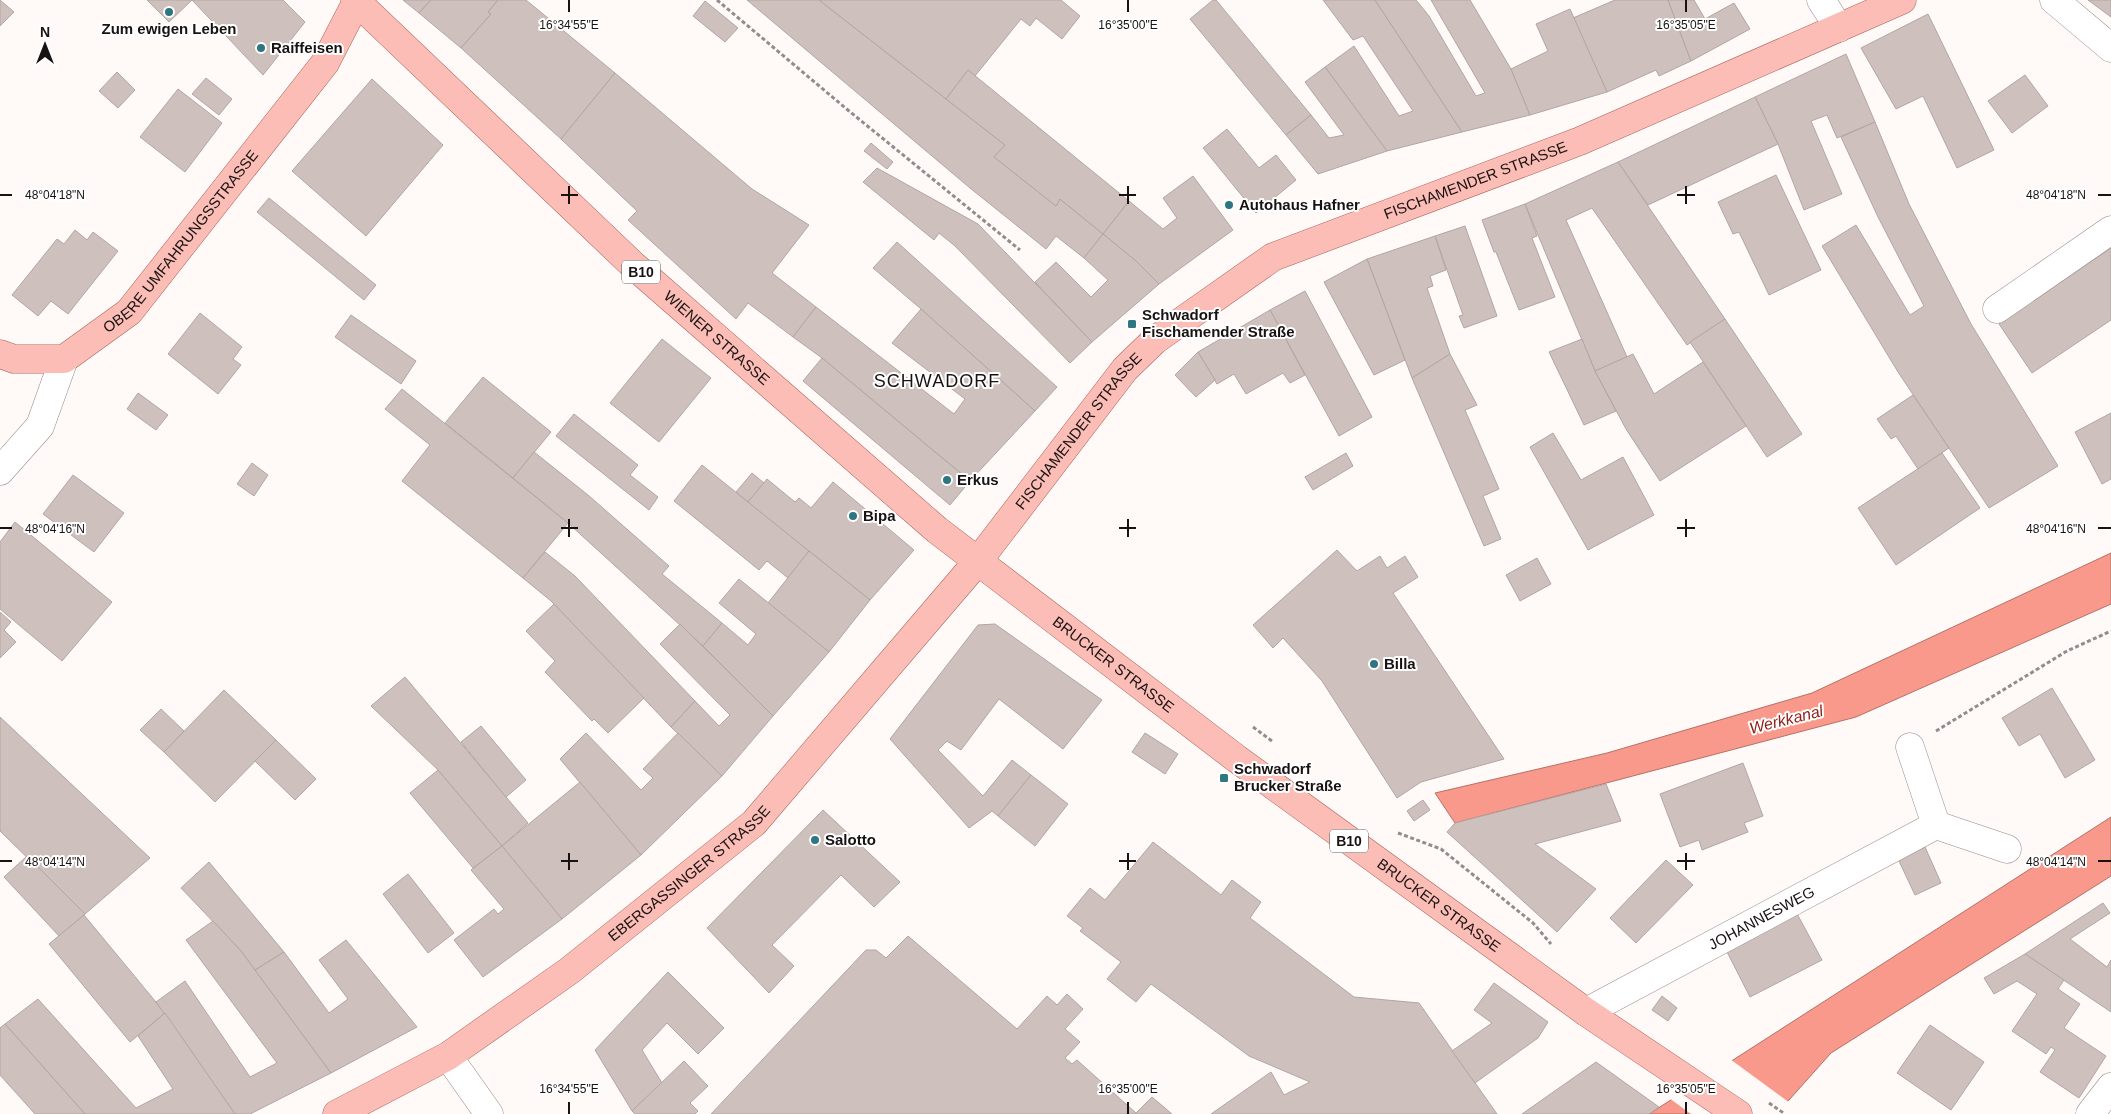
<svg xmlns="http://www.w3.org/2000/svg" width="2111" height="1114" viewBox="0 0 2111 1114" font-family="Arial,sans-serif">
	<rect width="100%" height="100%" fill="#fff9f8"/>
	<g fill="#f8998b" stroke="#b57167">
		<path d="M2111,553V604L1856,717L1455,823L1435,793L1607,753L1812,693Z"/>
		<path d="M2111,817V876L1831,1053L1789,1100L1770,1114H1649Z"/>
	</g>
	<path fill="#fff9f8" d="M1730,1059L1790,1103L1774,1114H1691L1669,1098Z"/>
	<g fill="#cec0bd" stroke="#b3a5a3">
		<path d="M0,0L14,12L0,26Z"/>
		<path d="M147,0H192L169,22Z"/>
		<path d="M192,0H283L305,22L263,75Z"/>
		<path d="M403,0H431L419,13Z"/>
		<path d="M431,0H498L488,12L491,14L461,48L419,13Z"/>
		<path d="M498,0H526L615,73L561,139L461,48L491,14L488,12Z"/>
		<path d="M747,0H819L1005,145L994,157L1056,206L1060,199L1103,234L1084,258L1056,236L1046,249L970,188Z"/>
		<path d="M819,0H1061L1080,16L1062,39L1036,18L1030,26L1021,19L975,76L968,70L946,99Z"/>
		<path d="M1213,0H1216L1311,115L1286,135L1190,19Z"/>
		<path d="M1323,0H1375L1462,132L1387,151L1325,67L1354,46L1399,116L1413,111L1363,36L1353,40Z"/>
		<path d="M1375,0H1416L1429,16L1476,96L1485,93L1431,0H1470L1511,69L1530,115L1462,132Z"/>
		<path d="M1615,0H1668L1691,61L1659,76L1656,70L1607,92L1573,18Z"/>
		<path d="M1668,0H1694L1705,19L1734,3L1750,29L1691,61Z"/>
		<path d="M2088,0H2111V17Z"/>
		<path d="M705,1L738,28L725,42L693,16Z"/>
		<path d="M1570,9L1607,92L1530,115L1511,69L1548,51L1536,24Z"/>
		<path d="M1928,14L1994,150L1957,168L1923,96L1896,109L1861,48Z"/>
		<path d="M1846,54L1875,122L1837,138L1827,115L1811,121L1842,194L1804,210L1778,144L1755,97Z"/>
		<path d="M1325,67L1387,151L1318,174L1286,135L1311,115L1329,138L1344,135L1305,82Z"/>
		<path d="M968,70L1129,201L1103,234L1060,199L1056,206L994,157L1005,145L946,99Z"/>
		<path d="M117,72L135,90L118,108L99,91Z"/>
		<path d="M615,73L752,189L809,225L772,273L816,307L793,337L748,303L736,319L628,220L637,211L561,139Z"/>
		<path d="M2025,75L2048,106L2012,133L1988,101Z"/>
		<path d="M206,78L232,99L219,115L192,94Z"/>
		<path d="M372,79L443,145L366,236L292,171Z"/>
		<path d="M178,89L222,123L185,172L140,137Z"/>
		<path d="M1755,97L1778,144L1648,205L1618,162Z"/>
		<path d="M1875,122L1909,204L1971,324L2058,466L1989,508L1898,372L1822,246L1856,225L1910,315L1924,306L1878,217L1841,137Z"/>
		<path d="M1227,129L1259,168L1276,155L1296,180L1256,213L1203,148Z"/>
		<path d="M871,143L893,162L887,169L864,151Z"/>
		<path d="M1618,162L1725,319L1687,345L1592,208L1566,220L1627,357L1595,371L1525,204Z"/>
		<path d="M877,168L978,224L1092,342L1070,363L955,246L939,233L934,240L863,182Z"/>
		<path d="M1776,175L1821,270L1769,295L1739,232L1733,234L1718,202Z"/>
		<path d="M1193,176L1233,230L1159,284L1136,261L1103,234L1129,201L1163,229L1177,218L1163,198Z"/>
		<path d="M269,198L376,285L364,300L257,212Z"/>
		<path d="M1525,204L1537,236L1532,238L1555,297L1519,310L1496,252H1494L1482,220Z"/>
		<path d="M1465,226L1497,316L1464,328L1459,316L1463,315L1435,236Z"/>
		<path d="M75,230L87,240L93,232L118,251L68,314L51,301L38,316L12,295L57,239L64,244Z"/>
		<path d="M1103,234L1136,261L1159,284L1092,342L1035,282L1056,262L1091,297L1108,280L1084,258Z"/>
		<path d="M1435,236L1446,270L1430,276L1433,286L1427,288L1450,354L1412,378L1367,259Z"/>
		<path d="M897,242L1057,387L1035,411L921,309L873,268Z"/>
		<path d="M2111,248V320L2032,373L1999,324Z"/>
		<path d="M1367,259L1405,360L1374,375L1324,282Z"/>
		<path d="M1305,291L1372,417L1339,436L1270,310Z"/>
		<path d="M816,307L954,414L965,399L892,343L921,309L1035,411L970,481L822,358L793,337Z"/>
		<path d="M1270,310L1305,375L1290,383L1283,373L1246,394L1234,374L1217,384L1198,352Z"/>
		<path d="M200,313L242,347L233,359L241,365L218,394L168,354Z"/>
		<path d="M351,315L416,361L401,384L335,337Z"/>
		<path d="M1725,319L1802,434L1767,457L1690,342Z"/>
		<path d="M662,339L711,378L659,442L610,403Z"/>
		<path d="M1582,339L1595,371L1616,411L1584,425L1549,352Z"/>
		<path d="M1198,352L1215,380L1196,397L1175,375Z"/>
		<path d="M1450,354L1477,405L1465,410L1499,489L1483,496L1501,539L1484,546L1412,378Z"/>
		<path d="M1633,354L1654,394L1703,362L1746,426L1660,481L1626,429L1595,371Z"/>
		<path d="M822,358L970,481L950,505L803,381Z"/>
		<path d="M483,377L551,432L513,478L445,423Z"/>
		<path d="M402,389L568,523L523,578L402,481L430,445L385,409Z"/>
		<path d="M138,393L168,415L156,430L127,409Z"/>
		<path d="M1913,395L1949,448L1918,469L1896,436L1891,439L1877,419Z"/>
		<path d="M2111,413V479L2102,484L2075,432Z"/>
		<path d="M574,414L638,465L630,475L658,497L649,510L556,436Z"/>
		<path d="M1553,433L1581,480L1623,457L1654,515L1588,550L1530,447Z"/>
		<path d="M534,452L588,495L669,566L662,574L722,623L703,646L568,523L513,478Z"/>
		<path d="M1346,453L1353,466L1313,490L1305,477Z"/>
		<path d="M1942,453L1980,508L1896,565L1858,508Z"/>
		<path d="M252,463L268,475L254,496L237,484Z"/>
		<path d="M702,465L809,551L788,578L767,561L759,570L674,501Z"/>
		<path d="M752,473L764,483L748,502L736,492Z"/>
		<path d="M73,475L124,513L94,552L43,514Z"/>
		<path d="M767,479L795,502L799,498L811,508L833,482L914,550L870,600L748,502Z"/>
		<path d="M15,522L112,602L62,661L0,609V542Z"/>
		<path d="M1337,550L1357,571L1380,556L1387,568L1405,556L1418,577L1393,593L1504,759L1421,782L1397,798L1322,681L1283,638L1273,648L1253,625Z"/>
		<path d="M809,551L870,600L829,652L768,603Z"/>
		<path d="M545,552L575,576L695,701L671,727L551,601L523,578Z"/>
		<path d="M1537,558L1551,584L1520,601L1506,575Z"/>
		<path d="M739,579L829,652L773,716L703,646L722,623L748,645L756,634L719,603Z"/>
		<path d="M554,604L644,698L608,733L594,719L592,721L545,672L555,661L526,631Z"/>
		<path d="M0,612L11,622L4,630L16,642L0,658Z"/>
		<path d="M680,624L773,716L722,776L671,727L695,701L719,726L730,715L660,644Z"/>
		<path d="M995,624L1102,700L1063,749L999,699L961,750L947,741L938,750L983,796L1012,760L1031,775L998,816L992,811L969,828L890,739L978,625Z"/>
		<path d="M405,677L528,823L502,846L438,770L371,706Z"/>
		<path d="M2052,688L2095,760L2065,778L2040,734L2019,746L2002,718Z"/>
		<path d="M224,690L276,740L215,802L164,752Z"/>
		<path d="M161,709L184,731L164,752L140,730Z"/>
		<path d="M0,717L150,858L85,914L0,831Z"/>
		<path d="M481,726L526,780L506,797L461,742Z"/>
		<path d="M586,733L641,790L653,778L643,769L678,733L722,776L641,855L560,759Z"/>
		<path d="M1145,733L1178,754L1165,774L1132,752Z"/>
		<path d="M276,740L316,779L295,800L255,761Z"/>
		<path d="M1743,763L1763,816L1744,823L1748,832L1702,850L1699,840L1680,847L1660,794Z"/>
		<path d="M438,770L502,846L473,868L410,793Z"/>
		<path d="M1031,775L1068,804L1035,846L998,816Z"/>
		<path d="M580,782L641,855L562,919L502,846Z"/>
		<path d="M1606,784L1621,821L1535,844L1596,889L1557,932L1447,832L1455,823Z"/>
		<path d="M1423,800L1430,810L1414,821L1407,811Z"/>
		<path d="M823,810L900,882L874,907L841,875L772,945L794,966L769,993L707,928Z"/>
		<path d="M1153,842L1221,895L1232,880L1261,902L1250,918L1354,997L1419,1003L1497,1114H1211L1271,1072L1284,1095L1310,1082L1249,1056L1151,984L1136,1002L1107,979L1121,962L1080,931L1083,928L1067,916L1090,888L1105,900Z"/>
		<path d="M502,846L562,919L483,977L454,940L494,909L498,914L504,909L471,870Z"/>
		<path d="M1925,847L1941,883L1915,895L1898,859Z"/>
		<path d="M27,856L85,914L59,936L4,877Z"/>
		<path d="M1666,860L1693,885L1636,943L1610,918Z"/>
		<path d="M209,862L284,952L255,970L241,951L181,888Z"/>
		<path d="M408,874L454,933L428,953L383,894Z"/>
		<path d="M2103,903L2110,913L2070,939L2107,967L2111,960V1012L2025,954Z"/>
		<path d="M1795,910L1822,960L1750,997L1724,946Z"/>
		<path d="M84,915L165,1013L130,1042L49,944Z"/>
		<path d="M213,921L241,951L331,1073L250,1114H235L156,1002L185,981L250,1077L277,1063L186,940Z"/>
		<path d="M908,936L1017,1029L1047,996L1057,1005L1067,994L1083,1009L1065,1029L1080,1042L1065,1058L1072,1064L1077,1060L1136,1113L1152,1097L1172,1114H711L866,950H876L886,958Z"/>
		<path d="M346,940L417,1027L331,1073L255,970L284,952L329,1013L348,999L319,960Z"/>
		<path d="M2025,954L2064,980L2058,989L2080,1004L2064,1028L2106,1056L2079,1098L2040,1072L2055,1050L2051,1047L2046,1054L2012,1031L2037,994L2017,981L1994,994L1984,978Z"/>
		<path d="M668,972L724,1028L698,1054L667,1023L642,1050L662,1083L632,1111L595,1050Z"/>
		<path d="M1494,983L1548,1022L1538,1038L1475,1083L1452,1051L1492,1023L1474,1010Z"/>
		<path d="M1662,996L1677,1008L1668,1021L1652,1010Z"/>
		<path d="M38,999L136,1108L173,1089L138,1036L165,1013L235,1114H85L5,1024Z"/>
		<path d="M5,1024L85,1114H35L0,1075V1028Z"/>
		<path d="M1930,1025L1984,1062L1951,1110L1897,1073Z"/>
		<path d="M684,1061L708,1086L690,1103L698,1111L695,1114H635L632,1111Z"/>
		<path d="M1596,1062L1659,1107L1649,1114H1522Z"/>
	</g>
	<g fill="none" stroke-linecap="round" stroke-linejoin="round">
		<g stroke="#998b89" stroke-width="29">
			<g id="minor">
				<path d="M1821,0L1839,28"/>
				<path d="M2054,0L2111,48"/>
				<path d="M1997,309L2111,230"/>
				<path d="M0,471L40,426L64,359"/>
				<path d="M1910,747L1936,825"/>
				<path id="s1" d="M1586,1012L1936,825L2007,849"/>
				<path d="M448,1056L489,1114"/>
				<path d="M2090,1114L2111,1087"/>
			</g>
		</g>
		<g stroke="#aa655b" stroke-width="29">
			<g id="major">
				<path id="s2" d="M355,0L633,265L937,530L1237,759L1586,1012L1738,1114"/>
				<path id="s3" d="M0,354L14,359H64L129,312L325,63L357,1"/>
				<path id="s4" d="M337,1114L448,1056L569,971L754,823L978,561L1125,369L1155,340L1273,257L1580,141L1902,0"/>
			</g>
		</g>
		<g stroke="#928d8c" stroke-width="3" stroke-dasharray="4 2.5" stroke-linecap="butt">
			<path d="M717,0L849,111L1020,250"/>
			<path d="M1253,727L1272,741"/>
			<path d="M1936,731L2067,651L2111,631"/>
			<path d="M1398,833L1441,849L1533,923L1551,944"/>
			<path d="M1769,1103L1785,1114"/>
		</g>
		<use href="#minor" stroke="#fff" stroke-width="28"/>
		<use href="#major" stroke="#fbbdb5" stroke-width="28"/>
	</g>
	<path fill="none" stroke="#181312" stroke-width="2" d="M569,0V12M1128,0V12M1686,0V12M569,186V204M1128,186V204M1686,186V204M0,195H12M561,195H578M1119,195H1136M1677,195H1695M2098,195H2111M569,519V537M1128,519V537M1686,519V537M0,528H12M561,528H578M1119,528H1136M1677,528H1695M2098,528H2111M569,853V870M1128,853V870M1686,853V870M0,861H12M561,861H578M1119,861H1136M1677,861H1695M2098,861H2111M569,1102V1114M1128,1102V1114M1686,1102V1114"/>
	<g fill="#2e7680" stroke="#fff" stroke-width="2">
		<circle cx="169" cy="12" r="5"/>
		<circle cx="261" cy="48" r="5"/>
		<circle cx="1229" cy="205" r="5"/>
		<rect x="1127" y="319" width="10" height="10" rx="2.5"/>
		<circle cx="947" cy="480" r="5"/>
		<circle cx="853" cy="516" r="5"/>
		<circle cx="1374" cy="664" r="5"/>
		<rect x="1219" y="773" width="10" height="10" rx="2.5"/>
		<circle cx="815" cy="840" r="5"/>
	</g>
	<g text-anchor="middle" stroke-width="4" stroke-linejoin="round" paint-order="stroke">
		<g fill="#fff" stroke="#5d5a59" stroke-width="1">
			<rect x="622" y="260.5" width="38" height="23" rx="4"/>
			<rect x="1330" y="829.5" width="38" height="23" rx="4"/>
		</g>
		<g font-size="14" font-weight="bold" fill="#181312">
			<text x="641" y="277">B10</text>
			<text x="1349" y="846">B10</text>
		</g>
		<g font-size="15" font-weight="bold" fill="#181312" stroke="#fff" text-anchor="start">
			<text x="169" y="34" text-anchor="middle">Zum ewigen Leben</text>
			<text x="271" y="53">Raiffeisen</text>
			<text x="1239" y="210">Autohaus Hafner</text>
			<text x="1142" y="320">Schwadorf<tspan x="1142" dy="17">Fischamender Straße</tspan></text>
			<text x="957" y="485">Erkus</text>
			<text x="863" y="521">Bipa</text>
			<text x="1384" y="669">Billa</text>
			<text x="1234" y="774">Schwadorf<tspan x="1234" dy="17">Brucker Straße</tspan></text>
			<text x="825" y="845">Salotto</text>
		</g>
		<g font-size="15" fill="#181312" stroke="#fff">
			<text dy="5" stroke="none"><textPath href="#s4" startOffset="1499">FISCHAMENDER STRASSE</textPath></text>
			<text dy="5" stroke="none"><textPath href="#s3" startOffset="232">OBERE UMFAHRUNGSSTRASSE</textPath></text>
			<text dy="5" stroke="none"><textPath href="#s2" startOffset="495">WIENER STRASSE</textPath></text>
			<text dy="5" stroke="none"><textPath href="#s4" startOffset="1019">FISCHAMENDER STRASSE</textPath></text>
			<text dy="5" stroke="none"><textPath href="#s2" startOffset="1009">BRUCKER STRASSE</textPath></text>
			<text dy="5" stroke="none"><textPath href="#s4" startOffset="428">EBERGASSINGER STRASSE</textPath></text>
			<text dy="5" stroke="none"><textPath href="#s2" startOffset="1414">BRUCKER STRASSE</textPath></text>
			<text dy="5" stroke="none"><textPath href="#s1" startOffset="199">JOHANNESWEG</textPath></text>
		</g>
		<g font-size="16" font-style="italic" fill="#8f211a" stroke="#fff">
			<text transform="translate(1786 719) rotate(-14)" y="6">Werkkanal</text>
		</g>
		<g font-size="18" letter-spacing="1" fill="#181312" stroke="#fff">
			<text x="937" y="387">SCHWADORF</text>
		</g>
	</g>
	<g font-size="12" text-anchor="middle" fill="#181312" stroke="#fff" stroke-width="4" stroke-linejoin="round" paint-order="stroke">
		<text x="569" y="29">16°34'55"E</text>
		<text x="1128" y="29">16°35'00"E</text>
		<text x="1686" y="29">16°35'05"E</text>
		<text x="55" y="199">48°04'18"N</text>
		<text x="2056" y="199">48°04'18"N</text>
		<text x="55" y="533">48°04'16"N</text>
		<text x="2056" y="533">48°04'16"N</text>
		<text x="55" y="866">48°04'14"N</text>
		<text x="2056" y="866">48°04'14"N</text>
		<text x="569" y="1093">16°34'55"E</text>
		<text x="1128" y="1093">16°35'00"E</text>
		<text x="1686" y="1093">16°35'05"E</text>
	</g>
	<g transform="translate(45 45)" stroke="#ffffff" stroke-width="4" paint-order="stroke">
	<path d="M0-4L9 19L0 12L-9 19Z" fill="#181312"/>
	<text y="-8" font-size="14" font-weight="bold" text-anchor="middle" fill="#181312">N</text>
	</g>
</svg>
